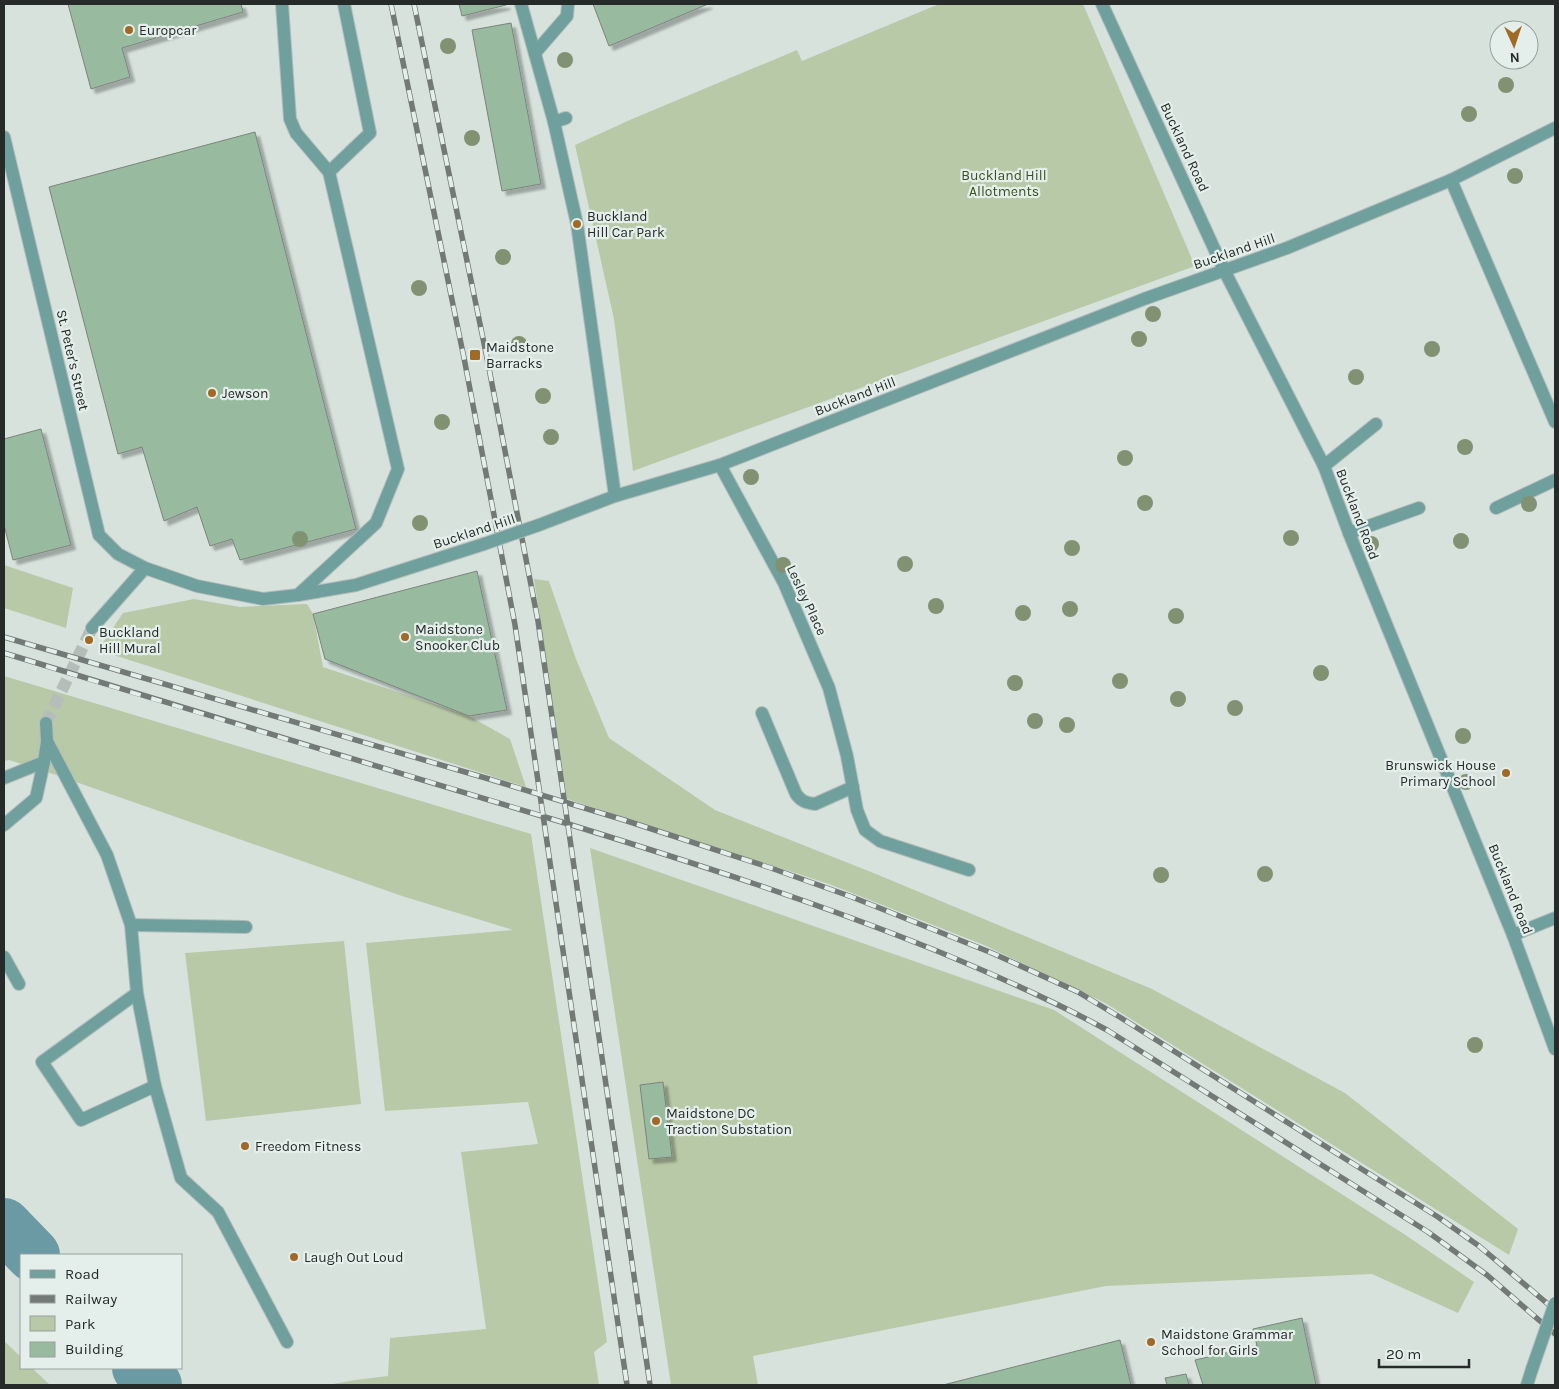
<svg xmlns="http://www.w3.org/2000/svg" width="1559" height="1389" viewBox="0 0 1559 1389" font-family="Karla,sans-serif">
	<defs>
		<filter id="shadow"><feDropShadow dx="4.5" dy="4.5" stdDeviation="1" flood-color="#0004"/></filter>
	</defs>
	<rect width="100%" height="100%" fill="#d7e2dd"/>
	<g fill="#b8c9a7">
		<path d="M939,4H1083L1195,266L633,471L614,319L575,145L632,119L797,50L802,61Z"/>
		<path d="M4,565L73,588L66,628L4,608Z"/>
		<path d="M534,579L549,581L576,659L609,738L715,810L876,874L1152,989L1345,1093L1518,1229L1509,1255L1107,1004L984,945L829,884L567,799Z"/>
		<path d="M194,599L240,607L307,604L313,614L323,667L469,716L510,739L526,787L98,650L123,613Z"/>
		<path d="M4,676L531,834L607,1342L594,1352L599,1385H328L355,1380L388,1376L390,1338L486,1329L461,1152L538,1144L528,1102L385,1111L366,943L513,930L402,896L53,774L9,760L4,761Z"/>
		<path d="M590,848L1054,1010L1404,1234L1474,1282L1458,1313L1372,1274L1106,1286L753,1356L758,1385H671Z"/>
		<path d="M344,941L361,1104L206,1121L185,953Z"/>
		<path d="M4,1341L21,1357V1368H32L50,1385H4Z"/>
	</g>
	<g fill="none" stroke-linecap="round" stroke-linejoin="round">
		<g stroke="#6a9aa4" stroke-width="54">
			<path d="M4,1225L33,1255"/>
			<path d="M139,1368L155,1385"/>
		</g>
	</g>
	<g fill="#98ba9e" stroke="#7c837d" filter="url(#shadow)">
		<path d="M68,4H241L243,12L122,48L130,77L91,89Z"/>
		<path d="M459,4H505L506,5L462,16Z"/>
		<path d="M593,4H708L609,46Z"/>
		<path d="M511,23L541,184L502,191L472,30Z"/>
		<path d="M255,132L356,529L240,560L232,539L210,546L197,507L164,521L142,447L118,454L49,187Z"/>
		<path d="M41,429L71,545L13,560L4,525V439Z"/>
		<path d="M477,571L507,710L469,716L325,659L313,614Z"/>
		<path d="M663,1082L672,1157L649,1159L640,1085Z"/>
		<path d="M1302,1318L1316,1385H1203L1195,1360L1257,1346L1253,1329Z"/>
		<path d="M1120,1340L1131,1385H943Z"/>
		<path d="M1186,1374L1189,1385H1167L1165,1378Z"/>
	</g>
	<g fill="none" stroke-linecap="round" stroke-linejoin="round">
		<path stroke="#b4bdb9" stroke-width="12" stroke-dasharray="12 6" stroke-linecap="butt" d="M46,723L92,628"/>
		<g stroke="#b4bdb9" stroke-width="14">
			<g id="minor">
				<path d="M282,4L290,119L296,133L329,172L398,469L376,523L298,595"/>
				<path d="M521,4L554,122L577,224L615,496"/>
				<path d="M1102,4L1224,270L1324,466L1349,533L1513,935L1555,1049"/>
				<path d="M535,53L567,16L568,4"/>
				<path d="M554,122L566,118"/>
				<path d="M4,137L99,535L118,554L145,568L197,586L263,599L298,595L356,585L484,544"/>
				<path d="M329,172L370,133L344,4"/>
				<path d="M1451,180L1555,422"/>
				<path d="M720,465L784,583L829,688L847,756L857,810L865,830L880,841L969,870"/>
				<path d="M1324,466L1376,424"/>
				<path d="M1496,508L1555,480"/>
				<path d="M539,525L615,496L720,465L1144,299L1287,248L1451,180L1555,128"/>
				<path d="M1349,533L1419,508"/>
				<path d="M92,628L145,568"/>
				<path d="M762,713L796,794C801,801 806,803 815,804L853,787"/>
				<path d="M46,723L47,741L107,855L131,925L137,993L155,1086L181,1178L218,1212L287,1342"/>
				<path d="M4,778L44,762"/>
				<path d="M4,825L36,798L44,762L47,741"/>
				<path d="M131,925L246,927"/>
				<path d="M1513,935L1555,918"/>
				<path d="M4,957L19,984"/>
				<path d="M137,993L42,1062L81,1120L155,1086"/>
				<path d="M1527,1385L1532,1369"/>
			</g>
		</g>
		<use href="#minor" stroke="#70a09d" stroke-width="12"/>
		<g stroke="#727976" stroke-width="5.5">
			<g id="rail">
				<path d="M391,4L464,358L515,625L627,1385"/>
				<path d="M414,4L486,353L538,621L650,1385"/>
				<path d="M4,637L489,779L624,820L771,868L852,897L992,953L1078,992L1118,1016L1438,1217L1479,1246L1555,1310"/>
				<path d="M4,653C190,711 378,766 565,823C691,862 816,902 937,951C995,975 1052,1000 1107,1030L1428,1232L1487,1275L1555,1334"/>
			</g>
		</g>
		<use href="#rail" stroke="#e4efeb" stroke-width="4" stroke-dasharray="11" stroke-linecap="butt"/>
		<g stroke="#b4bdb9" stroke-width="14" stroke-linecap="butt">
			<g id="minor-bridge">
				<path d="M484,544L539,525"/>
				<path d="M1532,1369L1555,1303"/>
			</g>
		</g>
		<use href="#minor-bridge" stroke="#70a09d" stroke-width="12"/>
	</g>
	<g fill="#809272">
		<circle cx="448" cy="46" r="8"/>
		<circle cx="565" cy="60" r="8"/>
		<circle cx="1506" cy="85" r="8"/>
		<circle cx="1469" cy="114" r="8"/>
		<circle cx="472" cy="138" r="8"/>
		<circle cx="1515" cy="176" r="8"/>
		<circle cx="503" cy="257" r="8"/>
		<circle cx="419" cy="288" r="8"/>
		<circle cx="1153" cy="314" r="8"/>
		<circle cx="1139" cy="339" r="8"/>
		<circle cx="519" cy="344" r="8"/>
		<circle cx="1432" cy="349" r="8"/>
		<circle cx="1356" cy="377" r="8"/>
		<circle cx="543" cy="396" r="8"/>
		<circle cx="442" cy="422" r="8"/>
		<circle cx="551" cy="437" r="8"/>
		<circle cx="1465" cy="447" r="8"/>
		<circle cx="1125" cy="458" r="8"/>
		<circle cx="751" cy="477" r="8"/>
		<circle cx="1145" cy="503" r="8"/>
		<circle cx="1529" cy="504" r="8"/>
		<circle cx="420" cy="523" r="8"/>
		<circle cx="1291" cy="538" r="8"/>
		<circle cx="300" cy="539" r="8"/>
		<circle cx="1461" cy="541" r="8"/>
		<circle cx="1371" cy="544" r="8"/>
		<circle cx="1072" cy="548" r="8"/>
		<circle cx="905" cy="564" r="8"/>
		<circle cx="783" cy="565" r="8"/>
		<circle cx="936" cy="606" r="8"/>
		<circle cx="1070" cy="609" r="8"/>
		<circle cx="1023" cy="613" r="8"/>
		<circle cx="1176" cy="616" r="8"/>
		<circle cx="1321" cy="673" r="8"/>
		<circle cx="1120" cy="681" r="8"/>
		<circle cx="1015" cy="683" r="8"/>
		<circle cx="1178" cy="699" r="8"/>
		<circle cx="1235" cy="708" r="8"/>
		<circle cx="1035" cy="721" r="8"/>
		<circle cx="1067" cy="725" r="8"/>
		<circle cx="1463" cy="736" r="8"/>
		<circle cx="1466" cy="782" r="8"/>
		<circle cx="1265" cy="874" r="8"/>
		<circle cx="1161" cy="875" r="8"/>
		<circle cx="1475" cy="1045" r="8"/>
	</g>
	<g fill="#a16926" stroke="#e4efeb" stroke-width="2">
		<circle cx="129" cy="30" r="5"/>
		<circle cx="577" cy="224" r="5"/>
		<rect x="469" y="349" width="12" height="12" rx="2.5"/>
		<circle cx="212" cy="393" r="5"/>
		<circle cx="405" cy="637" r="5"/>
		<circle cx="89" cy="640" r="5"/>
		<circle cx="1506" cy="773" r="5"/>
		<circle cx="656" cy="1121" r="5"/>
		<circle cx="245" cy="1146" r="5"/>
		<circle cx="294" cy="1257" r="5"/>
		<circle cx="1151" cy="1342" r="5"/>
	</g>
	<g text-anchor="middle" stroke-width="4.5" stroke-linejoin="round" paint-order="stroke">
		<g font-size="14" fill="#262a29" stroke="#e4efeb" text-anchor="start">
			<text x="139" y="35">Europcar</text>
			<text x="587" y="221">Buckland<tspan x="587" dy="16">Hill Car Park</tspan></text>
			<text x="486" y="352">Maidstone<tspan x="486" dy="16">Barracks</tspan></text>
			<text x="222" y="398">Jewson</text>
			<text x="415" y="634">Maidstone<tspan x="415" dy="16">Snooker Club</tspan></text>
			<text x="99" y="637">Buckland<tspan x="99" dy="16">Hill Mural</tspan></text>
			<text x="1496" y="770" text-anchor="end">Brunswick House<tspan x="1496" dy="16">Primary School</tspan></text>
			<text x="666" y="1118">Maidstone DC<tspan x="666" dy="16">Traction Substation</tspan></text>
			<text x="255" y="1151">Freedom Fitness</text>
			<text x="304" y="1262">Laugh Out Loud</text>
			<text x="1161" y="1339">Maidstone Grammar<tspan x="1161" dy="16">School for Girls</tspan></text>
		</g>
		<g font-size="14" fill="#262a29" stroke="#e4efeb">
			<text transform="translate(1185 147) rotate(65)" y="5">Buckland Road</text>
			<text transform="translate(1234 251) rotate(-19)" y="5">Buckland Hill</text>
			<text transform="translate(73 360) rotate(77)" y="5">St. Peter's Street</text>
			<text transform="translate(855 396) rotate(-21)" y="5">Buckland Hill</text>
			<text transform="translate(1358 514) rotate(69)" y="5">Buckland Road</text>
			<text transform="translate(474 531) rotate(-18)" y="5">Buckland Hill</text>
			<text transform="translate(807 600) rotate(65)" y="5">Lesley Place</text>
			<text transform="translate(1511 889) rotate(68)" y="5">Buckland Road</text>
		</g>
		<g font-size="14" fill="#39501b" stroke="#e4efeb">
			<text x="1004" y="180">Buckland Hill<tspan x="1004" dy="16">Allotments</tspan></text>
		</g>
	</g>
	<rect width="1559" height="1389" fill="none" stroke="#262a29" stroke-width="10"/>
	<rect x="20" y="1254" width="162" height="115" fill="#e4efeb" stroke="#98a09d"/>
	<rect x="30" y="1270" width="25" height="8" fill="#70a09d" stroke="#98a09d"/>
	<text x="65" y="1279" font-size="15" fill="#262a29">Road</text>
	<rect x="30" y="1295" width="25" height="8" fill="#727976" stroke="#98a09d"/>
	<text x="65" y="1304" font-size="15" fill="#262a29">Railway</text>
	<rect x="30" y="1316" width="25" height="15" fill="#b8c9a7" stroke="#98a09d"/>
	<text x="65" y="1329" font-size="15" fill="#262a29">Park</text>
	<rect x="30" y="1342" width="25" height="15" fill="#98ba9e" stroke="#98a09d"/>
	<text x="65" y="1354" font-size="15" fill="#262a29">Building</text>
	<g transform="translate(1514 45) rotate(177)"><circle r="24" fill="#e4efeb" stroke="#98a09d"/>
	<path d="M0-4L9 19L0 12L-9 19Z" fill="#a16926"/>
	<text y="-8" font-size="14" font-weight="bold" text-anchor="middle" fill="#262a29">N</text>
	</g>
	<path d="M1379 1359v8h90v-8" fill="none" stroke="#262a29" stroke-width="2.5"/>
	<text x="1386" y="1359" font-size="15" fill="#262a29" stroke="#e4efeb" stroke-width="4" paint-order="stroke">20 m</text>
</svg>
